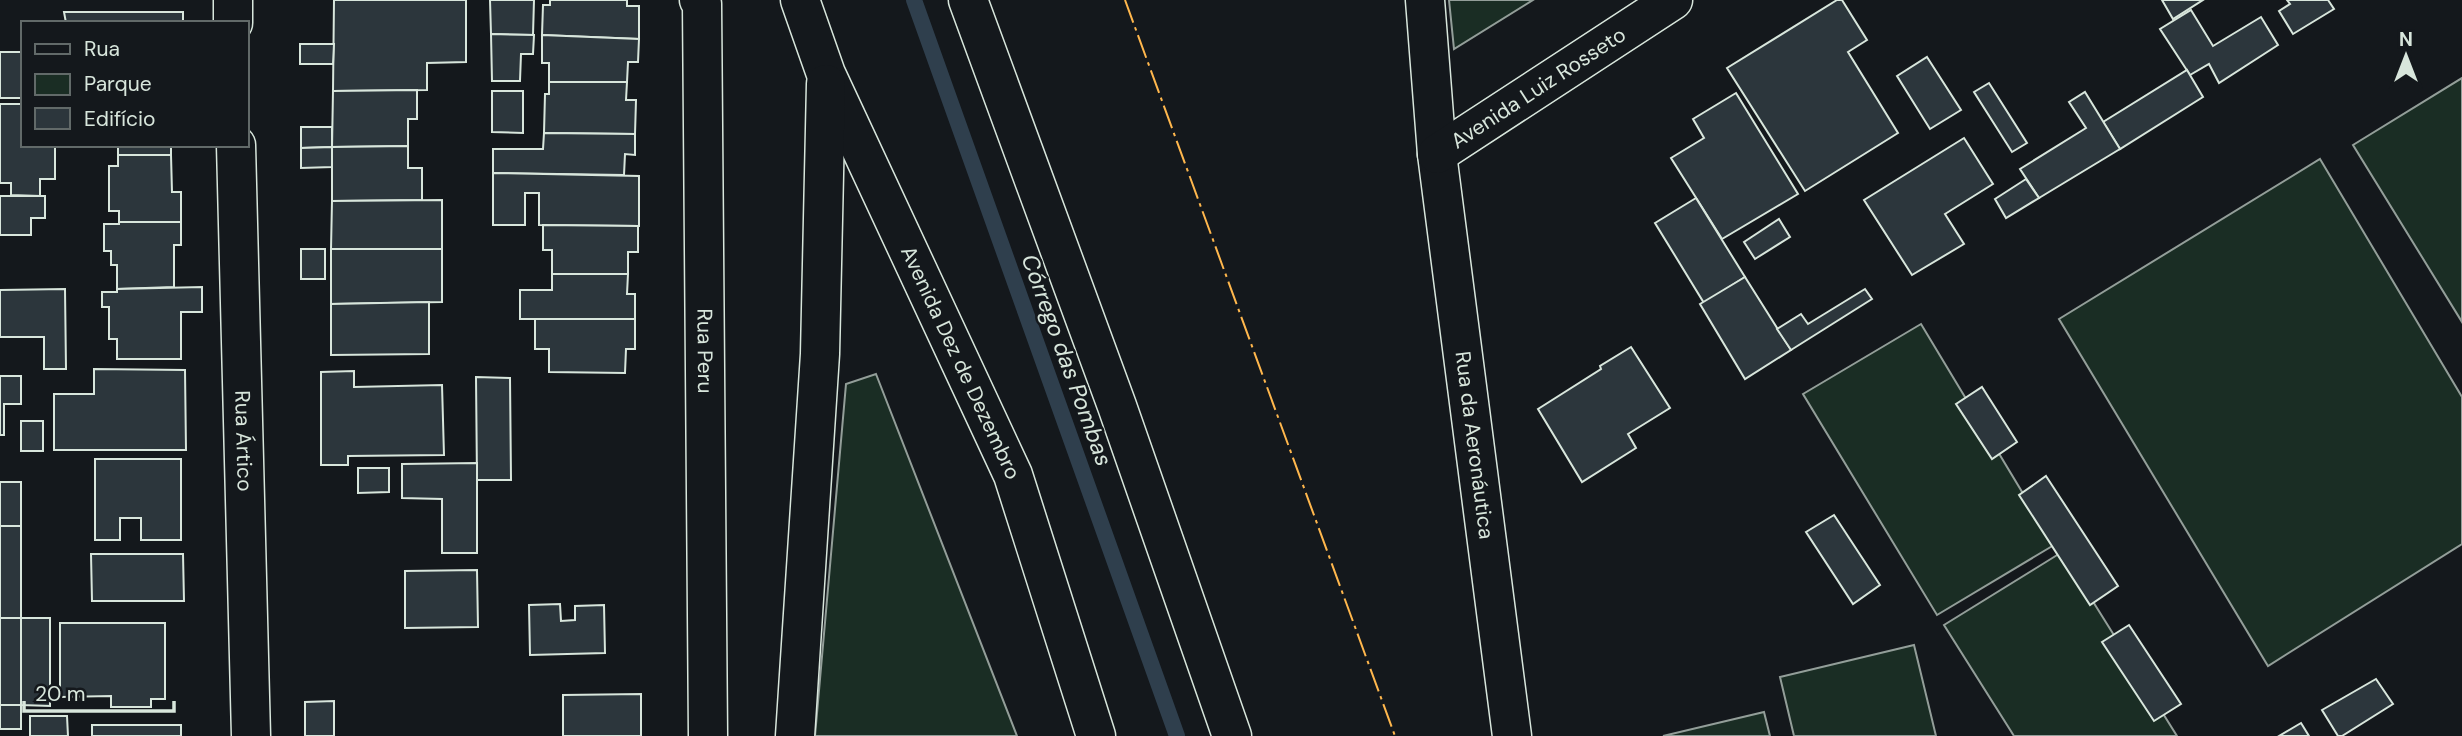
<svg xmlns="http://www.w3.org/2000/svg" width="2462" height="736" viewBox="0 0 2462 736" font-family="'DM Sans',sans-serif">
	<rect width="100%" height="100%" fill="#14181c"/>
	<g fill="#1a2d24" stroke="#939e99" stroke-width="2">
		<path d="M1449,0H1533L1454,49Z"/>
		<path d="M2462,78V322L2353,145Z"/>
		<path d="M2320,159L2462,397V544L2268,666L2059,319Z"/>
		<path d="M1921,324L2054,545L1937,615L1803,394Z"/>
		<path d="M876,374L1017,736H815L846,384Z"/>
		<path d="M2062,552L2177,736H2014L1944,625Z"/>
		<path d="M1914,645L1936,736H1794L1780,677Z"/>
		<path d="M1764,712L1770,736H1663Z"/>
	</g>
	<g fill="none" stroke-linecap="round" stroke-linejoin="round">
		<path stroke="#2f3f4d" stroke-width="16" d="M914,0L1177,736"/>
	</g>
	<g fill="#2c363c" stroke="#d8e6dc" stroke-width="2">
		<path d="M334,0H466V62L427,63V90L333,91Z"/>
		<path d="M490,0H534L533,35L491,34Z"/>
		<path d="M550,0H627V6H639V39L542,35L543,5H550Z"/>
		<path d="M1837,0H1842L1867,40L1848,52L1898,133L1805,191L1727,68Z"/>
		<path d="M2162,0H2203L2173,19Z"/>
		<path d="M2287,0H2328L2334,9L2293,34L2279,11L2290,4Z"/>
		<path d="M2191,10L2213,46L2261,17L2278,45L2219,83L2209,64L2190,75L2160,29Z"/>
		<path d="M64,12H183V23H66Z"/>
		<path d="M491,34L534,35L533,54H521L520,81H492Z"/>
		<path d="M542,35L639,39L638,62H628L627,82H549V63H542Z"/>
		<path d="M300,44H334L333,64H300Z"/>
		<rect x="0" y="52" width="23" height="46"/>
		<path d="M1927,57L1961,110L1930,129L1897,76Z"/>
		<path d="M2187,70L2203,97L2120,149L2103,122Z"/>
		<path d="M549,82H627L626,100H636L635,134L544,133L545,94H549Z"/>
		<path d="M1989,83L2027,143L2012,152L1974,92Z"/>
		<path d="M417,90V119H408V146L332,147L333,91Z"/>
		<path d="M492,91H523V133L492,132Z"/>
		<path d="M2085,92L2120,149L2039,198L2020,169L2086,128L2069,102Z"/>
		<path d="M1736,93L1798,194L1722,239L1671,158L1704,138L1693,119Z"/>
		<path d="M0,104H23V145H55V179H40V196L11,195V183H0Z"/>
		<path d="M301,127H332V147L301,148Z"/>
		<path d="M544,133L635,134V155L625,154L624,175L493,173V149H543Z"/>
		<path d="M1964,138L1993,184L1945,214L1964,244L1912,275L1864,200Z"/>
		<rect x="118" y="145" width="53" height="10"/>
		<path d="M408,146V168H422V200L332,201V147Z"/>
		<path d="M332,147V167L301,168V148Z"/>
		<path d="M118,155H171L172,192H181V222H119V211H109V166H118Z"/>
		<path d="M493,173L639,176V226L539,225V193H525V225H493Z"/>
		<path d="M2026,179L2039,198L2006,218L1995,199Z"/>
		<path d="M0,196H45V218H31V235H0Z"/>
		<path d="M1696,198L1745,277L1704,303L1655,223Z"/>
		<path d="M442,200V249H331L332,201Z"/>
		<path d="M1779,219L1790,237L1755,259L1744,242Z"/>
		<path d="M119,222H181V245H174V287L117,289V265H111V251H104V224H119Z"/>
		<path d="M543,225L638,226V252H628V274H552V250H543Z"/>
		<rect x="301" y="249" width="24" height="30"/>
		<path d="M331,249H442V302L331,304Z"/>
		<path d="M552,274H628L627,294H635V319H520V290H552Z"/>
		<path d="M1745,277L1791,350L1745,379L1700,304Z"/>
		<path d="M202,287V312H181V359H117V339H109V307H102V292H117V289Z"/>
		<path d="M65,289L66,369H44V337H0V290Z"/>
		<path d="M1865,289L1872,299L1791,350L1777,329L1801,314L1808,324Z"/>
		<path d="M429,302V354L331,355V304Z"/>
		<path d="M535,319H635V349H626L625,373L549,372V349H535Z"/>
		<path d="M1631,347L1670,408L1628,434L1636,448L1582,482L1538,409L1601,369L1600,366Z"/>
		<path d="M94,369L185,370L186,450H54V394H94Z"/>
		<path d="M354,371V387L442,385L444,455L348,456V465H321V372Z"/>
		<path d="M0,376H21V404H4V435H0Z"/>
		<path d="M476,377L510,378L511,480H477Z"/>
		<path d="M1982,387L2017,442L1992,459L1956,404Z"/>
		<rect x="21" y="421" width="22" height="30"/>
		<path d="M95,459H181V540H141V518H120V540H95Z"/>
		<path d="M477,463V553H442V499L402,498V464Z"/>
		<path d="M358,468H389V492L358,493Z"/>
		<path d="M2046,476L2118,586L2090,605L2019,495Z"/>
		<rect x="0" y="482" width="21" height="44"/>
		<path d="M1834,515L1880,585L1853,604L1806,532Z"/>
		<rect x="0" y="526" width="21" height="92"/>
		<path d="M91,554H183L184,601H92Z"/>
		<path d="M477,570L478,627L405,628V571Z"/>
		<path d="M560,604L561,621L575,620V606L604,605L605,653L530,655L529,605Z"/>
		<rect x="0" y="618" width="21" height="87"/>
		<path d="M21,618H50V706L21,705Z"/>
		<path d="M60,623H165V699H151V707H111V696L60,697Z"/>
		<path d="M2129,625L2181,704L2154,721L2102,642Z"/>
		<path d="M2376,679L2393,704L2342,736H2338L2322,710Z"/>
		<path d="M641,694V736H563V695Z"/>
		<path d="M334,701V736H305V702Z"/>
		<rect x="0" y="705" width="21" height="24"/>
		<path d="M30,716H67L68,736H30Z"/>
		<path d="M2301,723L2309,736H2279Z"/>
		<rect x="92" y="725" width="89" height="11"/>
	</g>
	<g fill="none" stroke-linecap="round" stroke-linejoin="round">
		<g stroke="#d8e6dc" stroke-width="41">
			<g id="minor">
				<path d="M233,0V23"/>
				<path id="s1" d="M699,0L702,4L708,736"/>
				<path id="s2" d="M1425,0L1437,154L1512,736"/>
				<path id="s3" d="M236,145L251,736"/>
				<path id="s4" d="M1437,154L1673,0"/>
			</g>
		</g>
		<g stroke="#d8e6dc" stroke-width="41">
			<g id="trunk">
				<path id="s5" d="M800,0L826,74L1013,475L1096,736"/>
				<path d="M968,0L1117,406L1232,736"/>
				<path d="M795,736L820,354L826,84"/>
			</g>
		</g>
		<use href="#minor" stroke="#14181c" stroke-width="38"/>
		<use href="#trunk" stroke="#14181c" stroke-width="38"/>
		<path stroke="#ffb74d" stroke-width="2" stroke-dasharray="24 5 3.5 5" stroke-linecap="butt" d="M1125,0L1395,736"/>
	</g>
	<g text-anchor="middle" stroke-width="5" stroke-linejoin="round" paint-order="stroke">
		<g font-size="21" fill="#d8e6dc" stroke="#14181c">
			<text dy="7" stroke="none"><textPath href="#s4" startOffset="121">Avenida Luiz Rosseto</textPath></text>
			<text dy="7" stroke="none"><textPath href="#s1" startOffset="352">Rua Peru</textPath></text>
			<text dy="7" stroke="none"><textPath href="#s5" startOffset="397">Avenida Dez de Dezembro</textPath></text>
			<text dy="7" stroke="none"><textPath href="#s3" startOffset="296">Rua Ártico</textPath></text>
			<text dy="7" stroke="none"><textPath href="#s2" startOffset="448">Rua da Aeronáutica</textPath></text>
		</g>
		<g font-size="23" font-style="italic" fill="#d8e6dc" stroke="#14181c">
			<text transform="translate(1067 360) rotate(70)" y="8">Córrego das Pombas</text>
		</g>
	</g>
	<rect x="21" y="21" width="228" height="126" fill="#14181c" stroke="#626a69" stroke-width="2"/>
	<rect x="35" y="44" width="35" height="10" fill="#14181c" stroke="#626a69" stroke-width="2"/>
	<text x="84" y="56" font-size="21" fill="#d8e6dc">Rua</text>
	<rect x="35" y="74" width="35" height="21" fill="#1a2d24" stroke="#626a69" stroke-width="2"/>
	<text x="84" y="91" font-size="21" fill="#d8e6dc">Parque</text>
	<rect x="35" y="108" width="35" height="21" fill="#2c363c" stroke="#626a69" stroke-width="2"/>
	<text x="84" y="126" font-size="21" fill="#d8e6dc">Edifício</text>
	<g transform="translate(2406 56)" stroke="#14181c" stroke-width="5" paint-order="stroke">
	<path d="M0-5L12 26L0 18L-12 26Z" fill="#d8e6dc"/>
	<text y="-10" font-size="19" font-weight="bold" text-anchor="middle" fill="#d8e6dc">N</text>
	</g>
	<path d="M24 701v10h150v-10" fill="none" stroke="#d8e6dc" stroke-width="3.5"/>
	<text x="35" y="701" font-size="21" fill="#d8e6dc" stroke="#14181c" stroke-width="5" paint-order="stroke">20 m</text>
</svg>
